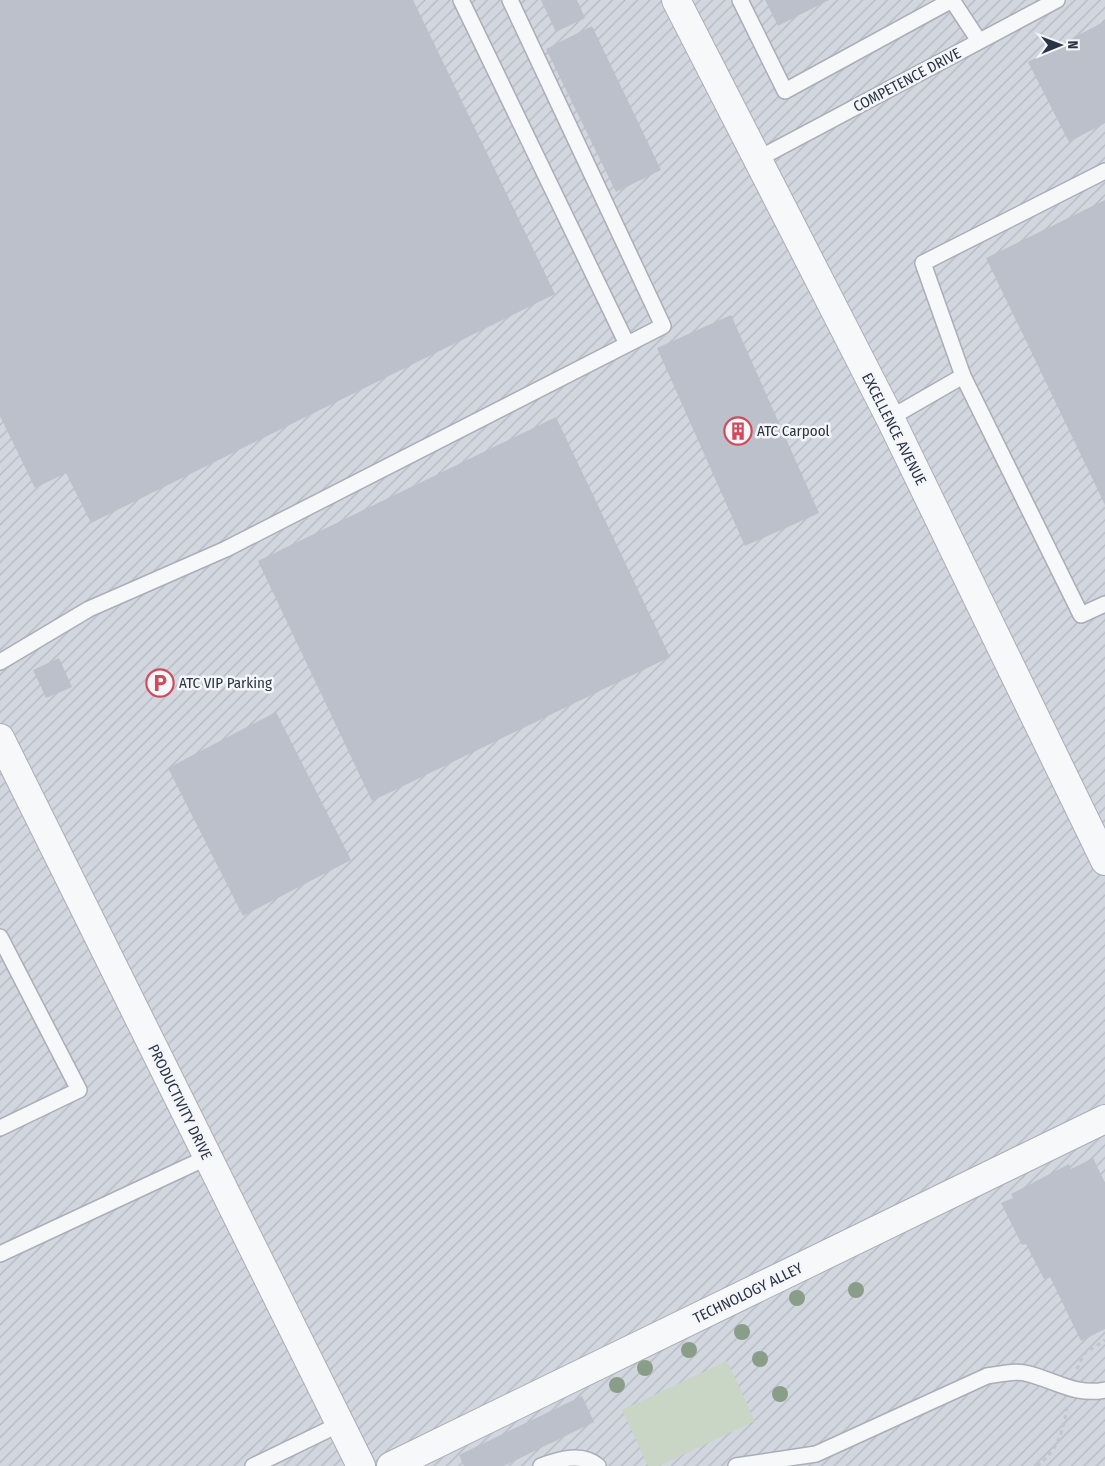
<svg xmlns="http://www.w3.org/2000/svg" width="1105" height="1466" viewBox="0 0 1105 1466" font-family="'Fira Sans Condensed',sans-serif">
	<defs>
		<pattern id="industrial-furrows" width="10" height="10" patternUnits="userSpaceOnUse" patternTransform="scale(1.25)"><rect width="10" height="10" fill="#d2d6de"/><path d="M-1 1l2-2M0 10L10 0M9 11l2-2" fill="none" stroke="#b4b8c0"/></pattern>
	</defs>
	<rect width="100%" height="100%" fill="#e4e7ec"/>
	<rect fill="url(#industrial-furrows)" x="0" y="0" width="1105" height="1466"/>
	<path fill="#c9d6c5" d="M727,1361L755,1421L659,1466H648L622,1410Z"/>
	<g fill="#bbc0ca">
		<path d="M0,0H413L555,294L91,523L66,473L35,488L0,416Z"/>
		<path d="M541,0H577L585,18L556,32Z"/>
		<path d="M765,0H829L778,26Z"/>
		<path d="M1105,21V123L1069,142L1028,62Z"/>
		<path d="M592,26L661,170L616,192L546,49Z"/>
		<path d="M1105,200V505L986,258Z"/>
		<path d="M731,315L819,513L745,546L657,348Z"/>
		<path d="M556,417L670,657L372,801L258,561Z"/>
		<path d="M59,658L72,687L46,698L33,670Z"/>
		<path d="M276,712L351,860L243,916L168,768Z"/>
		<path d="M1093,1158L1105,1183V1329L1081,1341L1050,1277L1044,1279L1026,1244L1022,1245L1001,1203L1013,1198L1011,1194L1069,1164L1071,1169Z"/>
		<path d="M582,1396L594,1422L504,1466H464L459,1455Z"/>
	</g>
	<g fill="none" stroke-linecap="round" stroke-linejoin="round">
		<g stroke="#a9aeb7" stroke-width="18">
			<g id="service">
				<path d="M461,0L627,344"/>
				<path d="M740,0L785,91L952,0L979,41"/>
				<path d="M756,160L1057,0"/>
				<path d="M1105,171L923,263L963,376L1081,615L1105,604"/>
				<path d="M890,418L963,376"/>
				<path d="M0,662L89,609L226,549L663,326L510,0"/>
				<path d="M0,937L79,1090L0,1128"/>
				<path d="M0,1254L208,1157"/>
				<path d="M253,1466L340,1424"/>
				<path d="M541,1466C559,1459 582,1452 598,1466"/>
				<path d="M736,1466L816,1454L987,1376C1001,1374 1015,1370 1029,1374C1056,1381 1076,1396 1105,1390"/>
			</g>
		</g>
		<g stroke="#a9aeb7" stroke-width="30">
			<g id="minor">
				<path d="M0,738L361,1466"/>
				<path d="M391,1466L1105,1119"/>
			</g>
		</g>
		<g stroke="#a9aeb7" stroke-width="30">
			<path id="tertiary" d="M676,0L890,418L1105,861"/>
		</g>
		<g stroke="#c2c5cb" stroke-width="3" stroke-dasharray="4 4" stroke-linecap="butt">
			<path d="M1077,1369L1084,1354L1105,1340"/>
			<path d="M1037,1466C1058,1450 1062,1433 1067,1409"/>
		</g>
		<use href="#service" stroke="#f7f8fa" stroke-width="15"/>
		<use href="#minor" stroke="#f7f8fa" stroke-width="28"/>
		<use href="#tertiary" stroke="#f7f8fa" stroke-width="28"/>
	</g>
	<g fill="#899d89">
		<circle cx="856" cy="1290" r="8"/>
		<circle cx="797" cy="1298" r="8"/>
		<circle cx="742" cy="1332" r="8"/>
		<circle cx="689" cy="1350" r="8"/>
		<circle cx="760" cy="1359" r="8"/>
		<circle cx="645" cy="1368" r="8"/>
		<circle cx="617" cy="1385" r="8"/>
		<circle cx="780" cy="1394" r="8"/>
	</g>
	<defs>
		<g id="building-ring" transform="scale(1.4375)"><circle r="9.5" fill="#f4f6f9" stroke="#d1495b" stroke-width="1.5"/><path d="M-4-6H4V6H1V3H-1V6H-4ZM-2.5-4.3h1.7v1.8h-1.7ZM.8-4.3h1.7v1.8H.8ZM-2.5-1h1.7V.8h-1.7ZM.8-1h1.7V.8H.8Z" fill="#d1495b"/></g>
		<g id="parking-ring" transform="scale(1.4375)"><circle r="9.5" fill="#f4f6f9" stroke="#d1495b" stroke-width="1.5"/><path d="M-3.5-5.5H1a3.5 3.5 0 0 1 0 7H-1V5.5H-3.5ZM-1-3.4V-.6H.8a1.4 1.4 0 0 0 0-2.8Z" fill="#d1495b"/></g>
	</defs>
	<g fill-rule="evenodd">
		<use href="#building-ring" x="738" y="431"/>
		<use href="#parking-ring" x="160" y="683"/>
	</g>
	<g text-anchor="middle" stroke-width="5" stroke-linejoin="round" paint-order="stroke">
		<g font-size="15" fill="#2b3445" stroke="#f4f6f9">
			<text transform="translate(907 80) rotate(-28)" y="5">COMPETENCE DRIVE</text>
			<text transform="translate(894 429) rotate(63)" y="5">EXCELLENCE AVENUE</text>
			<text transform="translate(180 1102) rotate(64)" y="5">PRODUCTIVITY DRIVE</text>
			<text transform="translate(748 1293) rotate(-26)" y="5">TECHNOLOGY ALLEY</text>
		</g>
		<g font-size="15" fill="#2b3445" stroke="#f4f6f9" text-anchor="start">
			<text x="757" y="436">ATC Carpool</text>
			<text x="179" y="688">ATC VIP Parking</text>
		</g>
	</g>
	<g transform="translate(1060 45) rotate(89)" stroke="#f4f6f9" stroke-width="4" paint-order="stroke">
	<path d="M0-4L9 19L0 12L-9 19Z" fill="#2b3445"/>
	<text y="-8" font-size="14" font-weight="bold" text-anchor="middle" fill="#2b3445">N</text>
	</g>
</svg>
